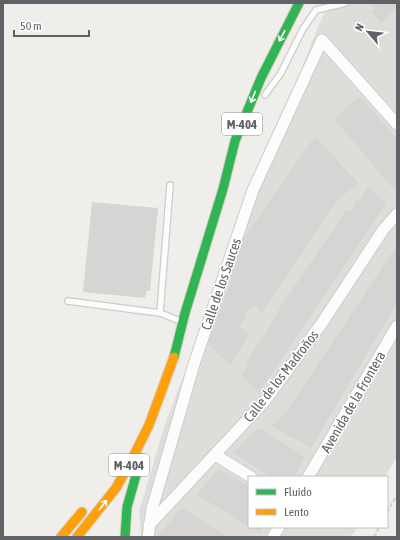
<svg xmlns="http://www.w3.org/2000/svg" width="400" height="540" viewBox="0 0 400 540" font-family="'Asap Condensed',sans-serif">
	<rect width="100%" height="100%" fill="#efeeea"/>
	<path fill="#dfddda" d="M329,3H397V456L385,477H249V527H357L351,537H141L139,512L165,424L317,29Z"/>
	<g fill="#d6d5d3">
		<path d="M370,3H397V7L381,23L371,12L375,8Z"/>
		<path d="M360,96L397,139V193L334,119Z"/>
		<path d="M315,136L359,184L339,198L262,313L254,305L245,314L247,317L240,326L249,335L230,365L208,344L230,283L243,239Z"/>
		<path d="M369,186L386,204L259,393L241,375L247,366L245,364L265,334L281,306L347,209L350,211L357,200L359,201Z"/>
		<path d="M92,202L158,208L150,291H147L145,298L83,292Z"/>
		<path d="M397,245V303L311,448L271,426L286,412Z"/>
		<path d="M257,429L264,431L305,457L294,477H271L233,453Z"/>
		<path d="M219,469L249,486V527L196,494Z"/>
		<path d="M182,508L229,537H160L157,536Z"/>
		<path d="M250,527H263L260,533Z"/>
	</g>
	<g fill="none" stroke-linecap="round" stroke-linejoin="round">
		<g stroke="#cbcccc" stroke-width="8">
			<g id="lane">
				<path d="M265,95L281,73L303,29L316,10L345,3"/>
				<path d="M68,301L160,313L180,321"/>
				<path d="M160,313L170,185"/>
			</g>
		</g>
		<g stroke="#cbcccc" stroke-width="13">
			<g id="street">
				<path d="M215,455L251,477"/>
				<path d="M308,477L397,326"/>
				<path d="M149,525L264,402L322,323L383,230L397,214"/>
				<path d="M148,537L152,509L194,364L253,190L322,40L397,124"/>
				<path d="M273,537L279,527"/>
			</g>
		</g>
		<g stroke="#d7ceb8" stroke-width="11">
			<g id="fast">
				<path d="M174,357L185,313L223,189L235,141L261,78L299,3"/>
				<path d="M125,537L127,507L141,458"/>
			</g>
		</g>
		<g stroke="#d7ceb8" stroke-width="11">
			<g id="slow">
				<path d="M61,537L82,512"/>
				<path d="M77,537L116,488L130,463L149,425L174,357"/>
			</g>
		</g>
		<g stroke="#cacfcc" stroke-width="2" stroke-dasharray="4 2" stroke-linecap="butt">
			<path d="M387,512L397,495"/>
			<path d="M374,537L379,527"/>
		</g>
		<use href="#lane" stroke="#fdfcfc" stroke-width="5.5"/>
		<use href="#street" stroke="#fdfcfc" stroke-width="11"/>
		<use href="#fast" stroke="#30b455" stroke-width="9"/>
		<use href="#slow" stroke="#ff9f0a" stroke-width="9"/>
	</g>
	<defs><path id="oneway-shaft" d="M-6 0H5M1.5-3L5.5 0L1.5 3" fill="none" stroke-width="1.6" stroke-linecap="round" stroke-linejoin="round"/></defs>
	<g stroke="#fff">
		<use href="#oneway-shaft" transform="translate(282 36) rotate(118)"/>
		<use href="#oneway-shaft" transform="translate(253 97) rotate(112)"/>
		<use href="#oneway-shaft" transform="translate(103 505) rotate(-53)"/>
	</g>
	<g text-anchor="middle" stroke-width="3" stroke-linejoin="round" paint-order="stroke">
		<g fill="#fff" stroke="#8f9295" stroke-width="1">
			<rect x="222" y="113" width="40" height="22" rx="3"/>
			<rect x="109" y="454" width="40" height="22" rx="3"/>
		</g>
		<g font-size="13" font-weight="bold" fill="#5f6368">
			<text x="242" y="129">M-404</text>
			<text x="129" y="470">M-404</text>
		</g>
		<g font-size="14" fill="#5f6368" stroke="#fff">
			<text transform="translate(221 284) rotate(-71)" y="5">Calle de los Sauces</text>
			<text transform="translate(281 376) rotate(-52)" y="5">Calle de los Madroños</text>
			<text transform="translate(353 402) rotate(-60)" y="5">Avenida de la Frontera</text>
		</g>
	</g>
	<rect width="400" height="540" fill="none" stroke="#5f6368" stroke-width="8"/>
	<rect x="248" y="476" width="140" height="52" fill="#ffffff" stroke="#bfc1c3"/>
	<rect x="256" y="489" width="20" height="6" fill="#30b455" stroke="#bfc1c3"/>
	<text x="284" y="496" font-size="12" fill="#5f6368">Fluido</text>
	<rect x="256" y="509" width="20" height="6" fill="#ff9f0a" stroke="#bfc1c3"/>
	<text x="284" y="516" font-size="12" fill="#5f6368">Lento</text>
	<g transform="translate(368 32) rotate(298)" stroke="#ffffff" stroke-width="3" paint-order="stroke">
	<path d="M0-3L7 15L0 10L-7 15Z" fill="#5f6368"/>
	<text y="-6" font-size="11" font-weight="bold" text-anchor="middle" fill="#5f6368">N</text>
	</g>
	<path d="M14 30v6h75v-6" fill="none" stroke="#5f6368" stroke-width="2"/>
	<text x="20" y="30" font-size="12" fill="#5f6368" stroke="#ffffff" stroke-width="3" paint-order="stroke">50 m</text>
</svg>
